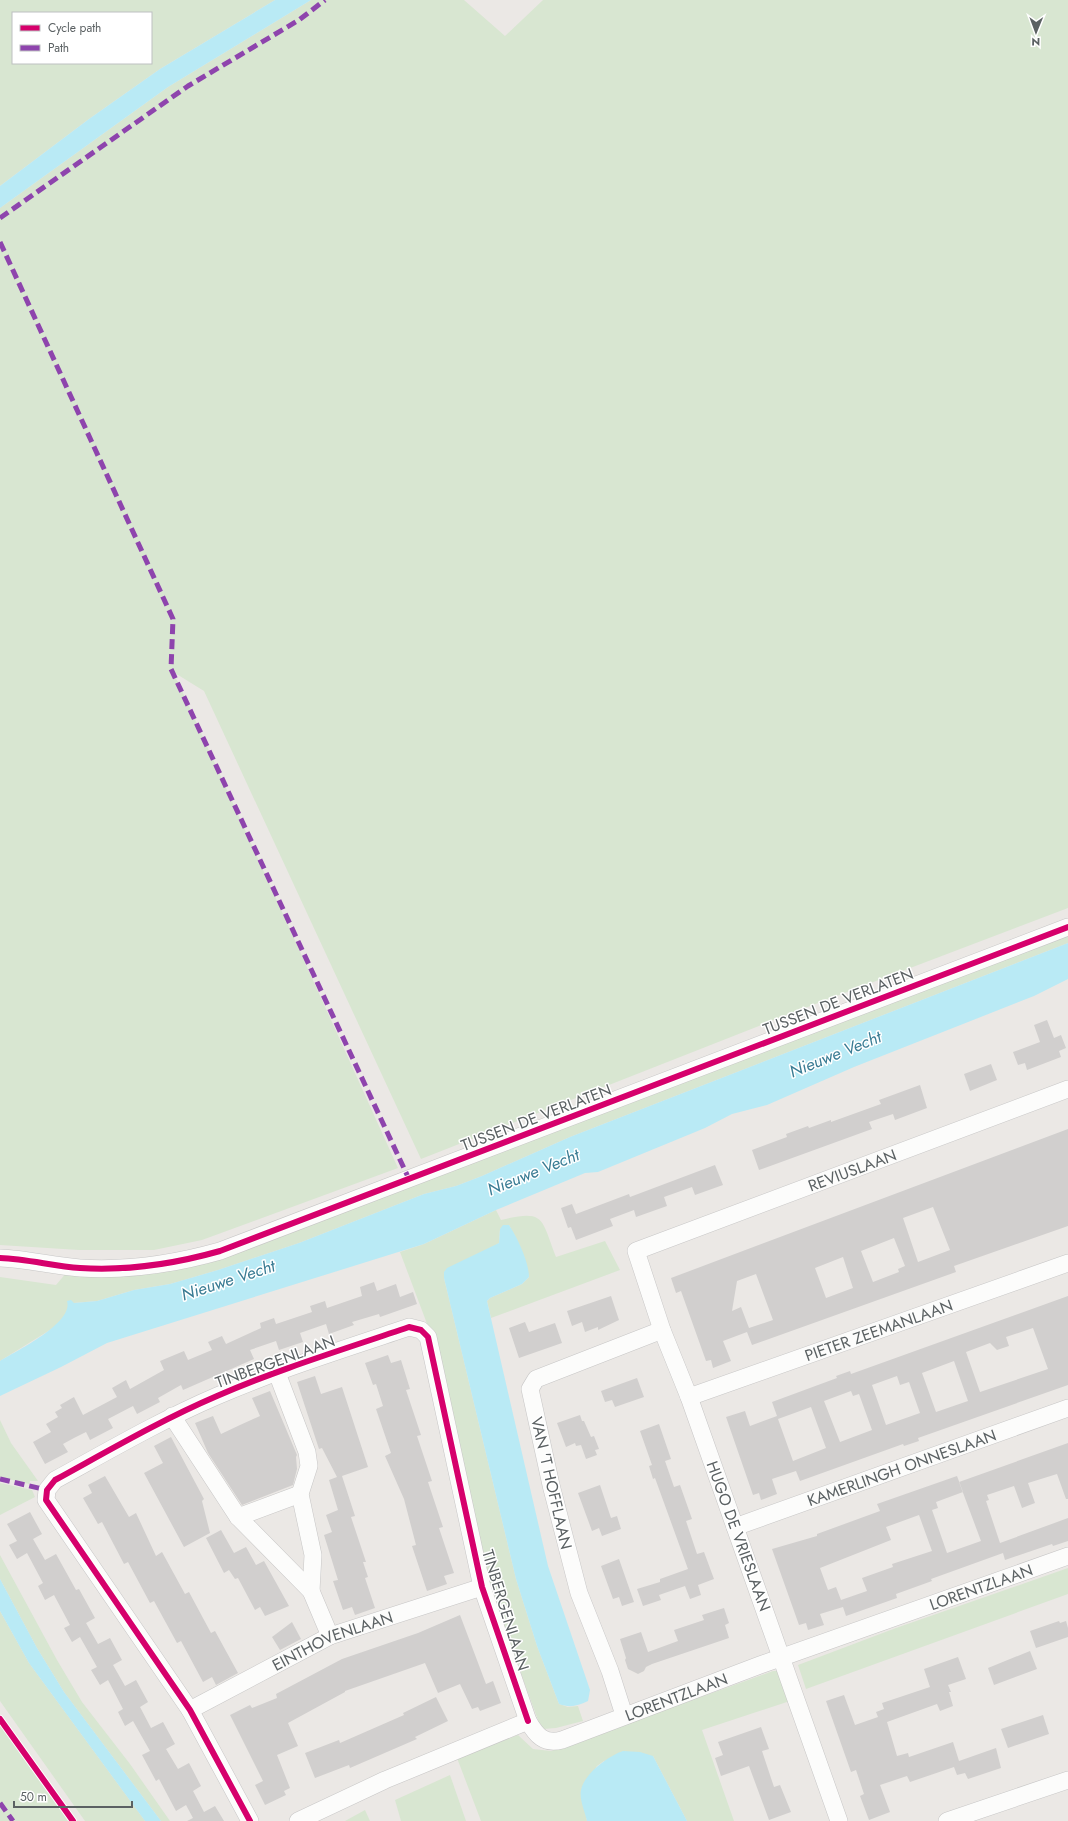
<svg xmlns="http://www.w3.org/2000/svg" width="1068" height="1821" viewBox="0 0 1068 1821" font-family="Jost,sans-serif">
	<rect width="100%" height="100%" fill="#ebe8e5"/>
	<g fill="#d8e6d1" fill-rule="evenodd">
		<path d="M0,0H275L160,69L89,119L0,186ZM13,13H151V63H13Z"/>
		<path d="M311,0H464L505,36L543,0H1068V908L784,1016L421,1159L204,691L170,670L178,682L398,1168L202,1240L154,1250H79L0,1245V208L168,87Z"/>
		<path d="M1068,932V943L570,1137L482,1176L456,1186L424,1194L299,1243L218,1270L170,1284L134,1290L97,1301L74,1303L69,1306L67,1312L58,1325L0,1361V1277L56,1285L67,1272L161,1269Z"/>
		<path d="M496,1210L501,1220C546,1209 541,1219 556,1257L605,1241L620,1270L491,1318L487,1301L490,1298L522,1284L529,1277L521,1249L509,1225L500,1229L499,1243L444,1278L516,1579L537,1646L559,1704L568,1707L578,1706L583,1721L556,1728L543,1729L539,1723L494,1599L429,1329L400,1252L424,1244Z"/>
		<path d="M0,1420L11,1443L38,1481H30L29,1484L0,1477Z"/>
		<path d="M0,1483L32,1490L35,1497L0,1515Z"/>
		<path d="M0,1555L57,1660L82,1702L130,1764L170,1821H161L64,1692L37,1648L0,1579Z"/>
		<path d="M1068,1568V1594L806,1689L798,1665L896,1628Z"/>
		<path d="M0,1611L29,1663L145,1821H85L0,1701Z"/>
		<path d="M773,1671H778L790,1701L702,1730L734,1821H687L653,1756L604,1761L597,1766L581,1791L587,1821H481L457,1758L518,1735L533,1749L551,1751Z"/>
		<path d="M0,1721L71,1821H0Z"/>
		<path d="M450,1775L466,1821H401L395,1800Z"/>
		<path d="M365,1810L370,1821H345Z"/>
	</g>
	<g fill="#b9eaf5">
		<path d="M275,0H311L168,87L0,208V186L89,119L160,69Z"/>
		<path d="M1068,943V979L1034,996L854,1067L767,1105L732,1114L705,1128L598,1172L585,1173L496,1210L424,1244L107,1343L61,1367L0,1396V1361C16,1351 74,1323 67,1301L71,1300L74,1303L97,1301L134,1290L170,1284L218,1270L299,1243L424,1194L456,1186L482,1176L570,1137Z"/>
		<path d="M503,1225H509C517,1237 529,1262 529,1277L522,1284L490,1298L487,1301L548,1566L590,1690L588,1701C577,1706 570,1708 559,1704L537,1646L516,1579L444,1278V1272L447,1268L499,1243L500,1229Z"/>
		<path d="M0,1579L37,1648L64,1692L161,1821H145L29,1663L0,1611Z"/>
		<path d="M623,1751L640,1752L653,1756L687,1821H587C585,1812 579,1799 581,1790C584,1774 608,1756 623,1751Z"/>
	</g>
	<g fill="#d1cfce" fill-rule="evenodd">
		<path d="M1047,1020L1054,1038L1061,1035L1066,1048L1059,1051L1061,1057L1027,1070L1025,1063L1018,1065L1013,1052L1040,1042L1034,1025Z"/>
		<path d="M991,1064L997,1080L970,1091L964,1074Z"/>
		<path d="M920,1085L927,1108L895,1120L893,1114L869,1122L872,1129L759,1170L752,1150L787,1137L786,1134L808,1126L809,1128L831,1120V1122L881,1104L879,1100Z"/>
		<path d="M1068,1129V1226L954,1266L956,1272L752,1345L747,1332L723,1341L731,1361L713,1368L711,1360L706,1361L681,1291L676,1293L671,1278ZM933,1207L950,1250L918,1262L903,1218ZM894,1238L905,1266L898,1269L899,1272L873,1282L861,1251ZM843,1257L853,1288L826,1298L815,1268ZM756,1274L773,1320L749,1328L741,1307L732,1311L737,1281Z"/>
		<path d="M715,1165L723,1185L695,1195L692,1187L664,1197L667,1206L636,1217L634,1210L610,1219L613,1226L576,1240L571,1227L568,1228L561,1208L572,1204L576,1214L629,1194L630,1197Z"/>
		<path d="M374,1282L377,1291L396,1284L400,1297L413,1292L417,1304L380,1317L379,1314L352,1322L354,1325L329,1334L326,1324L300,1333L303,1342L279,1350L276,1341L250,1350L254,1359L183,1390L181,1385L158,1398L160,1402L137,1414L133,1406L108,1419L113,1428L90,1440L86,1432L74,1438L63,1444L68,1452L45,1464L33,1442L51,1432L46,1424L58,1417L55,1412L62,1408L60,1405L74,1397L83,1415L117,1397L112,1388L126,1380L130,1389L164,1370L160,1361L184,1351L188,1360L212,1350L208,1342L222,1336L226,1344L261,1328L260,1323L274,1318L276,1324L312,1312L310,1306L325,1301L327,1308L362,1296L360,1287Z"/>
		<path d="M611,1296L619,1320L598,1330V1327L585,1332L582,1322L572,1326L567,1311Z"/>
		<path d="M1068,1296V1385L918,1438L919,1441L904,1446L903,1444L800,1481L796,1471L772,1479L777,1494L761,1500L759,1493L753,1495L726,1417L745,1411L750,1426L777,1416L772,1402L837,1378L836,1376L850,1371L851,1374ZM1033,1328L1048,1369L980,1392L966,1352L990,1343L997,1350L1009,1346L1006,1337ZM954,1361L968,1401L936,1412L922,1373ZM897,1376L900,1385L909,1382L920,1413L886,1425L872,1385ZM851,1391L853,1396L859,1394L872,1430L840,1442L824,1401ZM811,1407L826,1448L793,1461L778,1419Z"/>
		<path d="M525,1322L529,1332L555,1323L562,1343L519,1358L509,1328Z"/>
		<path d="M388,1355L391,1363L401,1360L410,1389L406,1390L421,1435L417,1436L432,1481L428,1482L443,1527L439,1528L454,1573L444,1576L447,1584L427,1591L412,1546L416,1545L404,1499L385,1456L391,1453L376,1409L383,1406L376,1384L373,1385L365,1363Z"/>
		<path d="M315,1376L321,1394L342,1387L368,1467L342,1476L355,1516L351,1517L366,1562H363L368,1577L365,1578L375,1608L355,1615L352,1607L343,1610L333,1581L338,1580L324,1535L332,1532L326,1515L338,1510L329,1480L337,1477L322,1448L319,1449L297,1382Z"/>
		<path d="M637,1378L644,1397L615,1407L612,1400L605,1402L601,1391Z"/>
		<path d="M270,1391L297,1455L296,1457L297,1469L293,1485L242,1505L208,1453L195,1423L213,1416L221,1434L240,1425L260,1416L252,1398Z"/>
		<path d="M580,1415L582,1421H584L591,1437L594,1436L599,1449L595,1450L597,1455L586,1459L581,1445L576,1446L575,1443L566,1447L557,1423Z"/>
		<path d="M659,1424L671,1459L665,1461L674,1487L680,1485L692,1519L686,1521L697,1554L704,1552L714,1579L698,1585L701,1595L690,1599L685,1586L659,1595L661,1600L643,1606L637,1589L660,1582V1579L688,1569L655,1478L653,1479L649,1466L652,1465L640,1431Z"/>
		<path d="M171,1437L204,1499L202,1501L210,1533L184,1547L144,1473L163,1463L154,1446Z"/>
		<path d="M1068,1443V1499H1066L1057,1474L1028,1483L1035,1503L1022,1508L1014,1486L987,1495L989,1500L986,1501L1000,1543L1068,1518V1541L1053,1546L1052,1544L1005,1560L1003,1553L931,1579L932,1581L896,1594L897,1598L846,1616L843,1607L820,1614L824,1625L808,1630L806,1623L799,1625L772,1549L817,1536V1534L880,1511L877,1504L957,1476L963,1492L936,1502L938,1508L932,1510L947,1553L981,1541L959,1482ZM919,1515L932,1551L892,1564L893,1567L862,1578L867,1591L841,1600L836,1587L828,1590L820,1568L891,1540L886,1527Z"/>
		<path d="M105,1476L129,1517L136,1513L156,1556L162,1552L185,1594L189,1592L211,1633L215,1631L238,1673L216,1685L212,1677L203,1682L181,1641L177,1643L154,1601L150,1603L128,1562L124,1564L102,1522L98,1524L83,1498L92,1493L88,1485Z"/>
		<path d="M600,1485L611,1518L617,1516L621,1529L602,1536L599,1528L592,1531L578,1493Z"/>
		<path d="M30,1512L42,1534L33,1539L45,1560L56,1554L76,1590L79,1589L95,1618L86,1623L98,1644L110,1638L122,1660L113,1665L125,1686L136,1680L148,1702L140,1707L151,1728L163,1722L175,1744L166,1749L178,1769L189,1763L201,1786L193,1791L204,1812L215,1806L224,1821H187L193,1818L186,1805L176,1811L159,1779L156,1781L142,1755L150,1751L133,1721L125,1726L118,1712L123,1709L108,1680L100,1685L91,1670L97,1667L80,1637L72,1642L64,1628L70,1625L54,1595L45,1600L38,1586L43,1583L27,1553L17,1559L9,1545L17,1541L7,1524Z"/>
		<path d="M221,1530L234,1553L246,1547L256,1565L264,1561L289,1606L265,1616L260,1607L255,1610L238,1578L235,1579L229,1570L224,1573L206,1538Z"/>
		<path d="M619,1559L634,1602L622,1606L619,1597L613,1599L601,1566Z"/>
		<path d="M724,1608L729,1623L725,1625L729,1638L652,1664L646,1667L644,1671L638,1674L628,1669L625,1660L626,1658L620,1639L641,1632L648,1652L678,1641L674,1630L704,1620L702,1615Z"/>
		<path d="M460,1615L486,1684L493,1681L501,1703L480,1711L478,1707L472,1709L460,1684L438,1693L425,1663L345,1691V1692L288,1723L298,1746L277,1755L290,1788L284,1791L286,1795L265,1805L255,1785L263,1781L230,1715L250,1705L252,1708L277,1698L276,1694L342,1659L418,1633Z"/>
		<path d="M1059,1621L1060,1623L1066,1621L1068,1628V1637L1036,1648L1030,1631Z"/>
		<path d="M292,1622L301,1639L280,1650L272,1637Z"/>
		<path d="M1030,1651L1037,1669L994,1685L988,1668Z"/>
		<path d="M958,1657L966,1679L948,1685L951,1692H949L953,1706L940,1711L937,1704L887,1722L897,1756L908,1753L909,1757L953,1742L959,1761L996,1748L1001,1768L968,1779L965,1773L957,1775L954,1767L910,1782L907,1776L880,1785L890,1812L869,1820L860,1796L864,1794L856,1770L851,1772L826,1701L844,1695L855,1725L878,1717L876,1712L884,1709L882,1703L930,1687L924,1669Z"/>
		<path d="M436,1697L448,1721L415,1737L417,1739L350,1768L349,1765L315,1778L305,1753L339,1740L340,1743L404,1715L403,1713Z"/>
		<path d="M1043,1715L1049,1734L1008,1748L1001,1729Z"/>
		<path d="M761,1727L769,1749L762,1751L774,1787L780,1785L791,1812L769,1820L749,1766L721,1776L715,1758L723,1755L718,1742Z"/>
	</g>
	<g fill="none" stroke-linecap="round" stroke-linejoin="round">
		<g stroke="#c7c6c6" stroke-width="18">
			<g id="street">
				<path d="M0,1258C27,1259 53,1266 80,1268C127,1271 174,1264 220,1251L1068,927"/>
				<path d="M277,1373L307,1452L309,1466L300,1494L313,1555L311,1591"/>
				<path id="s1" d="M689,1397L1068,1263"/>
				<path d="M172,1416L238,1517L311,1591L330,1636"/>
				<path d="M238,1517L300,1494"/>
				<path id="s2" d="M735,1527L1068,1408"/>
				<path id="s3" d="M190,1710L330,1636L482,1587"/>
				<path d="M624,1715L610,1671L579,1593L551,1485L530,1389L536,1379L662,1330"/>
				<path d="M250,1821L190,1710L46,1500L47,1490L55,1480C108,1451 161,1420 217,1396C279,1369 345,1349 409,1327L421,1330L428,1337L482,1587L528,1721"/>
				<path id="s4" d="M298,1821L385,1780L528,1721C536,1735 544,1745 562,1740L760,1665L1068,1556"/>
				<path id="s5" d="M839,1821L689,1397L662,1330L636,1251L1068,1089"/>
				<path d="M947,1821L1068,1780"/>
			</g>
		</g>
		<use href="#street" stroke="#fcfcfb" stroke-width="17"/>
		<g stroke="#8e44ad" stroke-width="5" stroke-dasharray="10 5" stroke-linecap="butt">
			<path d="M0,218L188,86L299,20L325,0"/>
			<path d="M0,242L173,619L171,669L409,1179"/>
			<path d="M0,1479L47,1490"/>
			<path d="M0,1803L13,1821"/>
		</g>
		<g stroke="#fff" stroke-width="8">
			<g id="cycleway">
				<path d="M0,1258C27,1259 53,1266 80,1268C127,1271 174,1264 220,1251L1068,927"/>
				<path d="M0,1719L73,1821"/>
				<path d="M250,1821L190,1710L46,1500L47,1490L55,1480C108,1451 161,1420 217,1396C279,1369 345,1349 409,1327L421,1330L428,1337L482,1587L528,1721"/>
			</g>
		</g>
		<use href="#cycleway" stroke="#d6006c" stroke-width="6"/>
	</g>
	<g text-anchor="middle" stroke-width="3" stroke-linejoin="round" paint-order="stroke">
		<g font-size="16" fill="#5b6163" stroke="#fff">
			<text transform="translate(838 1001) rotate(-21)" y="6">TUSSEN DE VERLATEN</text>
			<text transform="translate(536 1117) rotate(-21)" y="6">TUSSEN DE VERLATEN</text>
			<text dy="6" stroke="none"><textPath href="#s5" startOffset="836">REVIUSLAAN</textPath></text>
			<text dy="6" stroke="none"><textPath href="#s1" startOffset="201">PIETER ZEEMANLAAN</textPath></text>
			<text transform="translate(275 1361) rotate(-20)" y="6">TINBERGENLAAN</text>
			<text dy="6" stroke="none"><textPath href="#s2" startOffset="177">KAMERLINGH ONNESLAAN</textPath></text>
			<text transform="translate(552 1483) rotate(77)" y="6">VAN 'T HOFFLAAN</text>
			<text transform="translate(739 1536) rotate(70)" y="6">HUGO DE VRIESLAAN</text>
			<text dy="6" stroke="none"><textPath href="#s4" startOffset="740">LORENTZLAAN</textPath></text>
			<text transform="translate(506 1610) rotate(73)" y="6">TINBERGENLAAN</text>
			<text dy="6" stroke="none"><textPath href="#s3" startOffset="159">EINTHOVENLAAN</textPath></text>
			<text dy="6" stroke="none"><textPath href="#s4" startOffset="416">LORENTZLAAN</textPath></text>
		</g>
		<g font-size="17" font-style="italic" fill="#3a7c94" stroke="#fff">
			<text transform="translate(835 1054) rotate(-22)" y="6">Nieuwe Vecht</text>
			<text transform="translate(533 1172) rotate(-22)" y="6">Nieuwe Vecht</text>
			<text transform="translate(228 1280) rotate(-18)" y="6">Nieuwe Vecht</text>
		</g>
	</g>
	<rect x="12" y="12" width="140" height="52" fill="#ffffff" stroke="#bdc0c1"/>
	<rect x="20" y="25" width="20" height="6" fill="#d6006c" stroke="#bdc0c1"/>
	<text x="48" y="32" font-size="12" fill="#5b6163">Cycle path</text>
	<rect x="20" y="45" width="20" height="6" fill="#8e44ad" stroke="#bdc0c1"/>
	<text x="48" y="52" font-size="12" fill="#5b6163">Path</text>
	<g transform="translate(1036 32) rotate(181)" stroke="#ffffff" stroke-width="3" paint-order="stroke">
	<path d="M0-3L7 15L0 10L-7 15Z" fill="#5b6163"/>
	<text y="-6" font-size="11" font-weight="bold" text-anchor="middle" fill="#5b6163">N</text>
	</g>
	<path d="M14 1801v6h118v-6" fill="none" stroke="#5b6163" stroke-width="2"/>
	<text x="20" y="1801" font-size="12" fill="#5b6163" stroke="#ffffff" stroke-width="3" paint-order="stroke">50 m</text>
</svg>
